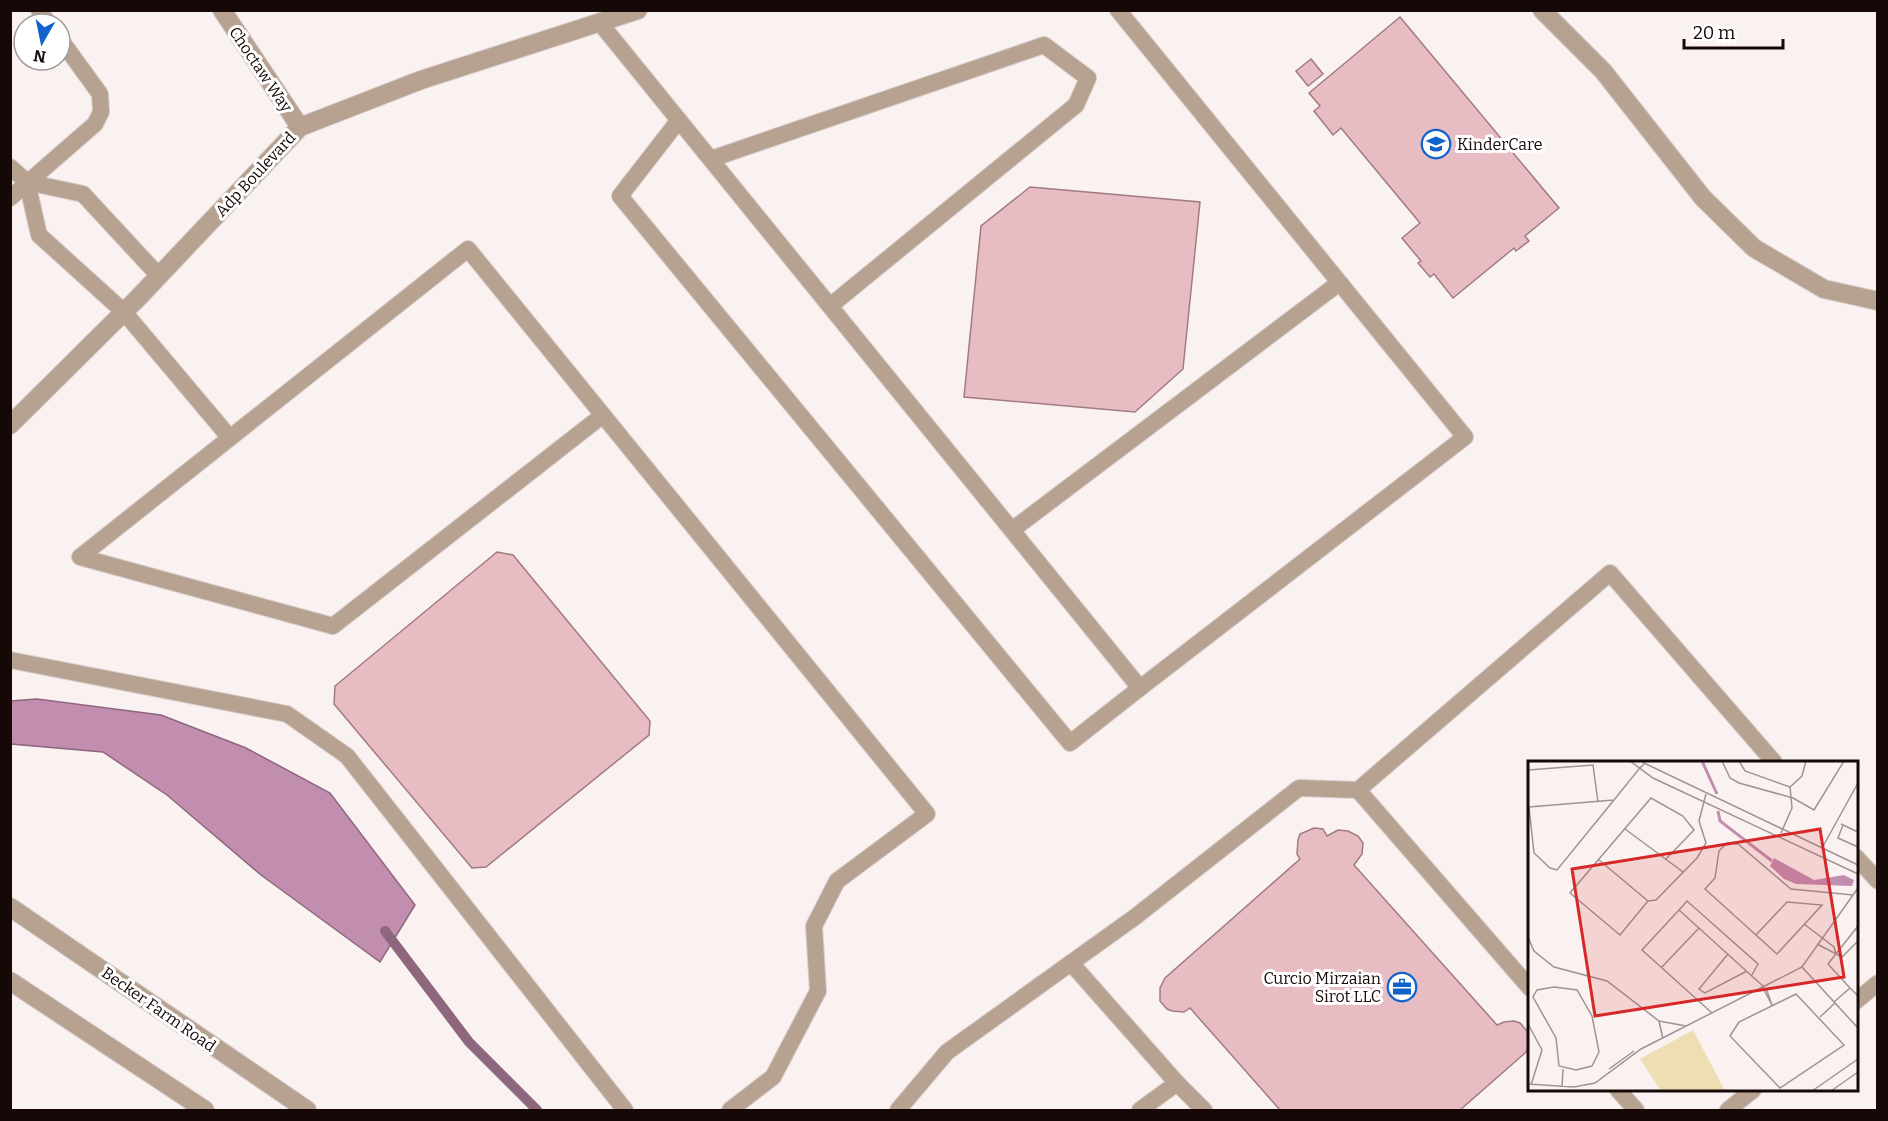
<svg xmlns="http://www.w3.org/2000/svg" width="1888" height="1121" viewBox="0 0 1888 1121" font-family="Bitter,serif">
	<rect width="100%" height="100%" fill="#faf2f0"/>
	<path fill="#c28eb0" stroke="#8e667d" stroke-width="1.5" d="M37,699L161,715L246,748L330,793L415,905L380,962L261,875L167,795L103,752L11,744V701Z"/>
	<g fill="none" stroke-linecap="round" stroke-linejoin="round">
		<path stroke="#8e667d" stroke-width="10" d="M385,931L469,1042L537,1110"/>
	</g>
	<g fill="#e7bdc3" stroke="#a27b82" stroke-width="1.5">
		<path d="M1400,17L1559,208L1525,236L1529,241L1516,251L1514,248L1453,298L1434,274L1430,277L1418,263L1421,261L1402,238L1420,223L1341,128L1333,135L1314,111L1320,106L1309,93Z"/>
		<path d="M1311,59L1323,74L1308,86L1296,71Z"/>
		<path d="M1030,187L1200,202L1183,369L1135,412L964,397L981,226Z"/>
		<path d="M497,552L513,555L650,721L649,735L486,867L472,868L334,704L335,686Z"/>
		<path d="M1314,828L1323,829L1327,836L1338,830L1348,831L1358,836L1363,843L1362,854L1354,865L1497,1025L1504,1022L1514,1021L1520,1023L1527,1031L1530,1046L1525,1053L1460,1110H1280L1190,1008L1184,1012L1172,1011L1167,1009L1160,1001V988L1165,978L1300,859L1297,854L1298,840L1300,834Z"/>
	</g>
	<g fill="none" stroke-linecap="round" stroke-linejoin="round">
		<g stroke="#d5cdcb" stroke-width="18">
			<g id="service">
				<path d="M39,10L49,24"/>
				<path d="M600,23L1140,688L1465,437L1118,10"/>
				<path d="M679,120L620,196L1070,743L1140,688"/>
				<path d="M711,159L1044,45L1088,78L1076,105L830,306"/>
				<path d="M10,167L27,182L83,194L159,276"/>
				<path d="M27,182L39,235L124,312L230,438"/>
				<path d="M10,198L95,124L101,112L100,94L60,39"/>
				<path d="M603,415L333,626L80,557L468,249L927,814L837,881L814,926L818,991L773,1077L730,1110"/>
				<path d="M1012,530L1339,283"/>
				<path d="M10,660L287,714L347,756L625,1110"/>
				<path d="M1358,790L1530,988"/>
				<path d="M1856,857L1878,881"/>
				<path d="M1071,963L1177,1083L1204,1110"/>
				<path d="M1856,1001L1878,983"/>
				<path d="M1618,1090L1636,1110"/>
				<path d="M898,1110L947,1052L1135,917L1299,788L1358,790L1610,573L1774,762"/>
				<path d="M1140,1110L1177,1083"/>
				<path d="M1728,1110L1753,1090"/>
			</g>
		</g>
		<g stroke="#d5cdcb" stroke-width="20">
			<g id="minor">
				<path d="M222,10L300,127"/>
				<path d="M1542,10L1603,71L1703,198L1754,248L1824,289L1878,301"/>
				<path d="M10,425L138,298L300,127L421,80L638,10"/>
				<path d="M10,907L307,1110"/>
				<path d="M10,981L205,1110"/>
			</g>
		</g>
		<use href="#service" stroke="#b7a190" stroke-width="16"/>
		<use href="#minor" stroke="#b7a190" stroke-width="18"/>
	</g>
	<defs>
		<g id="school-ring" transform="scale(1.5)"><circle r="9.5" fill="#fff" stroke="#1162cb" stroke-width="1.5"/><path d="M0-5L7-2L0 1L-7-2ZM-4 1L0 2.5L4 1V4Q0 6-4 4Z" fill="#1162cb"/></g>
		<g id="office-ring" transform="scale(1.5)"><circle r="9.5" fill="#fff" stroke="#1162cb" stroke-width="1.5"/><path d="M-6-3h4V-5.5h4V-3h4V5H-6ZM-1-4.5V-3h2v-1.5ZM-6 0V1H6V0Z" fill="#1162cb"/></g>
	</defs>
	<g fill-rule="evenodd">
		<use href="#school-ring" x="1436" y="144"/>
		<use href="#office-ring" x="1402" y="987"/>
	</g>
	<g text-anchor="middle" stroke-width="6" stroke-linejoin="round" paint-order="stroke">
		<g font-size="16" fill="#150806" stroke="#fff">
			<text transform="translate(261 69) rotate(56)" y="6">Choctaw Way</text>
			<text transform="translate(255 174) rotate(-47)" y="6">Adp Boulevard</text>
			<text transform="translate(159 1009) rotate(35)" y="6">Becker Farm Road</text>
		</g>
		<g font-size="16" fill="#150806" stroke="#fff" text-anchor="start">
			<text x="1457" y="150">KinderCare</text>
			<text x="1381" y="984" text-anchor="end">Curcio Mirzaian<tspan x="1381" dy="18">Sirot LLC</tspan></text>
		</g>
	</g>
	<g transform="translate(1528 761)">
		<rect width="330" height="330" fill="#faf2f0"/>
		<path d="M165,269L197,330H133L112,298Z" fill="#efdeb4"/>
		<path d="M246,97L286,119L316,114L326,119L324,125L268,123L256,118L242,105Z" fill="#c28eb0"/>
		<path fill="none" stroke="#c28eb0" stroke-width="3" d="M174,0L189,33M190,50L192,60L244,100"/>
		<path fill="none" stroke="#9e9492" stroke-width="1.5" d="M102,0L125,17L330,113M194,0L202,17L211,22L265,37L286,49L316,0M211,0L217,10L262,26L264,47L253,72M114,1L330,104M0,9L65,4L70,41M262,26L274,15L278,0M86,39L1,46L6,92L22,107L29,109L86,39L111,8L116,3M313,63L330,71M315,64L310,77L330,86M97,68L155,111M294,87L330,22M138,98L166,69L155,55L123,37L42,132L92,174L120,140L128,139L169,97L178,82L171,60L178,33M71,99L120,140M151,149L159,140L230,203L224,214M276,163L306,186L308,193M228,174L259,141L294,144L249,193L177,128L187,117L191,90L199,82L210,83L263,128L325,134M0,176L6,190L26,206L79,220L131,260L158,265M289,183L314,196L330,180M200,193L171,228L177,232L219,210M274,206L330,267M133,207L171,167M26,226L49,229L64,255L71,291L64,305L48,309L31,305L28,277L5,236L9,229ZM235,226L239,230L244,244L236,229M322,227L300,203L330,165M268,233L316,284L252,327L202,275L211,261ZM306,241L322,227L330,235M184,252L114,189L151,149L236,226M292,256L307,242M131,260L135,278M0,263L14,289L3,324M81,308L106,290M0,323L46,326L67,322L113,288L274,206L330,127M34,326L35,308M284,330L330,298M303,330L330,311"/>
		<path fill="#d62828" fill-opacity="0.15" stroke="#d62828" stroke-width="3" d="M292,68L316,216L67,255L44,108Z"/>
		<rect width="330" height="330" fill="none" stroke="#150806" stroke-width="3"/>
	</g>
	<rect width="1888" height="1121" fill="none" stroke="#150806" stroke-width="24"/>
	<g transform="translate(42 42) rotate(189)"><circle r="28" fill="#ffffff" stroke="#a19c9b" stroke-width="1.5"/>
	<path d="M0-4.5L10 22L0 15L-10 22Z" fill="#1162cb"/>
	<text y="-9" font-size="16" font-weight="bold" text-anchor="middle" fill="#150806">N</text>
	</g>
	<path d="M1684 39v9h99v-9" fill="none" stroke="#150806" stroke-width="3"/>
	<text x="1693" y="39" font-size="18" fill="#150806" stroke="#ffffff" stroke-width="4.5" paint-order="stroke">20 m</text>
</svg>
